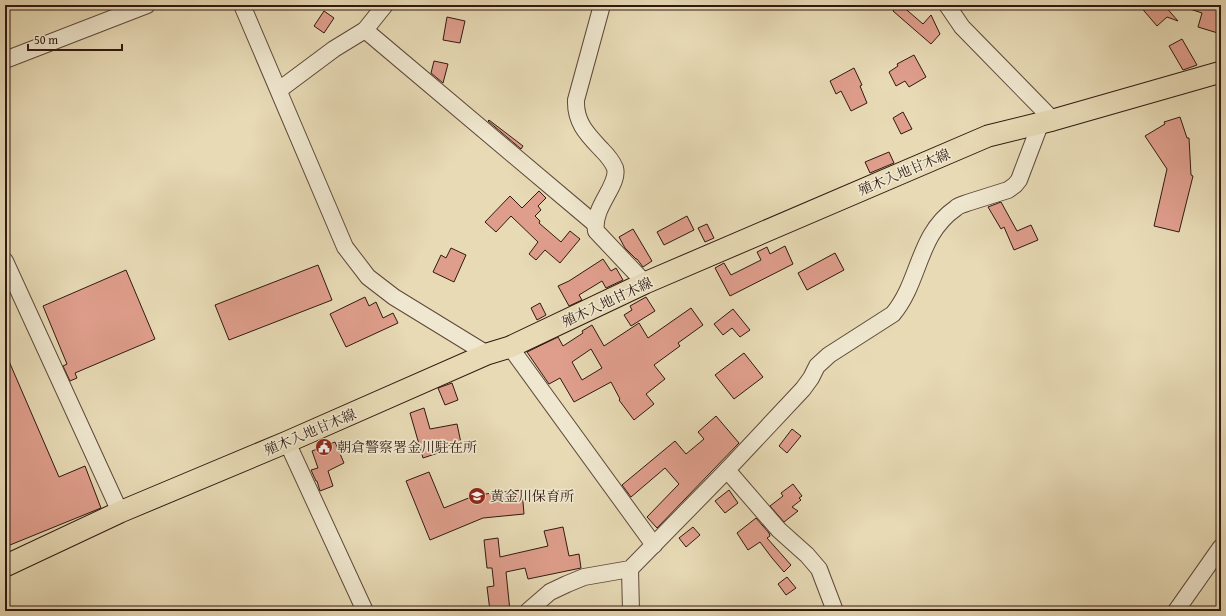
<svg xmlns="http://www.w3.org/2000/svg" width="1226" height="616" viewBox="0 0 1226 616" font-family="'Gentium Book Plus','Noto Serif JP',serif">
	<rect width="100%" height="100%" fill="#e7dab5"/>
	<filter id="stains"><feTurbulence type="fractalNoise" baseFrequency=".005" numOctaves="4"/><feColorMatrix values="0 0 0 0 .2 0 0 0 0 .09 0 0 0 0 .02 0 0 0 .5 -.17"/></filter>
	<radialGradient id="worn" r=".72"><stop offset=".6" stop-color="#630" stop-opacity="0"/><stop offset="1" stop-color="#630" stop-opacity=".3"/></radialGradient>
	<g fill="#df9e8c" stroke="#301911" fill-rule="evenodd">
		<path d="M898,5H901L923,24L931,15L940,34L931,44L893,11Z"/>
		<path d="M1139,5H1164L1178,21L1167,17L1157,26Z"/>
		<path d="M1184,5H1221V34L1198,27L1202,13L1184,7Z"/>
		<path d="M324,11L334,18L324,33L314,26Z"/>
		<path d="M447,17L465,21L460,43L443,40Z"/>
		<path d="M1182,39L1197,65L1183,70L1169,46Z"/>
		<path d="M914,55L926,77L909,87L905,81L896,86L889,72L898,66L897,64Z"/>
		<path d="M434,61L448,64L443,83L431,73Z"/>
		<path d="M854,68L862,85L860,86L867,103L851,111L841,91L836,94L830,81Z"/>
		<path d="M903,112L912,129L901,134L893,118Z"/>
		<path d="M1180,117L1187,138H1189L1191,175L1193,176L1179,232L1154,226L1167,169L1145,136L1165,124L1164,122Z"/>
		<path d="M489,120L523,146L521,149L488,121Z"/>
		<path d="M889,152L894,163L870,173L865,162Z"/>
		<path d="M539,191L546,198L538,206L541,210L535,216L540,221L539,223L561,242L570,231L580,239L560,263L545,250L536,260L529,254L538,242L511,216L496,232L485,222L510,196L522,208Z"/>
		<path d="M1001,202L1017,231L1031,225L1038,240L1014,250L1004,227L1001,229L988,207Z"/>
		<path d="M687,216L694,230L664,245L657,232Z"/>
		<path d="M707,224L714,238L705,242L698,228Z"/>
		<path d="M633,229L652,261L643,267L637,259H636L625,248L619,237Z"/>
		<path d="M785,246L793,264L730,296L715,268L724,263L731,275L761,260L757,252L767,247L770,254Z"/>
		<path d="M451,248L466,255L454,282L433,272L441,255L446,258Z"/>
		<path d="M835,253L844,270L807,290L798,273Z"/>
		<path d="M603,259L611,271L616,268L623,280L606,288L602,281L579,295L582,300L569,306L558,286L569,281Z"/>
		<path d="M318,265L332,300L229,340L215,305Z"/>
		<path d="M126,270L155,339L75,373L77,378L70,381L63,366L67,364L43,306Z"/>
		<path d="M365,297L369,306L376,302L383,318L393,313L398,323L346,347L330,314Z"/>
		<path d="M646,297L655,311L631,326L624,315L632,310L630,306Z"/>
		<path d="M540,303L546,315L537,320L531,308Z"/>
		<path d="M691,308L703,325L678,343L680,346L654,365L665,379L646,394L654,404L634,420L619,400L620,399L611,382L574,402L560,378L549,384L527,352L558,337L563,346L583,333L582,331L592,325L604,346L639,323L648,338ZM591,349L602,368L582,380L572,362Z"/>
		<path d="M733,309L750,330L740,337L732,328L723,335L714,324Z"/>
		<path d="M5,352L59,477L85,466L101,508L5,547Z"/>
		<path d="M744,353L763,377L734,399L715,375Z"/>
		<path d="M452,383L458,400L445,405L438,388Z"/>
		<path d="M424,408L430,429L457,424L461,443L436,448L438,453L423,458L410,413Z"/>
		<path d="M716,416L739,443L657,528L647,517L679,484L665,468L631,497L622,485L675,441L686,454L704,439L698,432Z"/>
		<path d="M792,429L801,436L787,453L779,446Z"/>
		<path d="M335,442L344,463L328,471L333,486L320,491L317,481H316L311,470L318,468L312,451Z"/>
		<path d="M429,472L444,508L476,495L522,490L524,514L483,518L430,540L406,481Z"/>
		<path d="M793,484L802,496L799,498L801,500L792,507L798,511L784,522L770,506L783,496L781,493Z"/>
		<path d="M729,490L738,503L725,513L715,501Z"/>
		<path d="M756,518L769,533L770,536L767,538L791,565L784,572L772,558L760,542L748,550L737,533Z"/>
		<path d="M563,527L569,556L579,554L581,568L528,579L525,568L506,572L510,611H490L487,587L494,586L492,568H487L484,540L498,538L500,557L548,546L544,531Z"/>
		<path d="M693,527L700,535L686,547L679,538Z"/>
		<path d="M787,577L796,588L786,595L778,584Z"/>
	</g>
	<g fill="none" stroke-linecap="round" stroke-linejoin="round">
		<g stroke="#5e493a" stroke-width="18">
			<g id="minor">
				<path d="M242,5L345,247L368,277L394,297L487,354"/>
				<path d="M602,5L576,100C575,123 588,135 602,150C607,155 612,161 615,168C620,185 592,207 596,231L645,283"/>
				<path d="M947,5L962,27L1053,120"/>
				<path d="M365,30L594,223"/>
				<path d="M5,60L147,5"/>
				<path d="M279,90L334,49L365,30L385,5"/>
				<path d="M5,261L120,512"/>
				<path d="M510,347L654,545"/>
				<path d="M287,442L365,611"/>
				<path d="M727,470L779,530L807,555L819,569L835,611"/>
				<path d="M630,569L631,611"/>
				<path d="M528,611L550,592L567,584L584,577L630,569L727,470L803,389L811,378L817,366L829,355L893,314C921,280 917,235 956,208C959,205 965,204 970,202C983,198 995,194 1008,190L1015,185L1019,180L1041,122"/>
				<path d="M1176,611L1221,547"/>
			</g>
		</g>
		<g stroke="#301911" stroke-width="23">
			<path id="major" d="M5,566L120,512L287,442L487,354L510,347L645,283L988,136L1053,120L1221,72"/>
		</g>
		<use href="#minor" stroke="#efe7cf" stroke-width="16"/>
		<use href="#major" stroke="#e7dab5" stroke-width="21"/>
	</g>
	<defs>
		<g id="civic-disc" transform="scale(0.9)"><circle r="9.5" fill="#8f2418" stroke="#efe7cf"/><path d="M-.6-6.5H3V-4.5H.6V-3L4-1V1h2V6H-6V1h2V-1L-.6-3ZM-1.2 2.5V6h2.4V2.5Z" fill="#fff"/></g>
		<g id="school-disc" transform="scale(0.9)"><circle r="9.5" fill="#8f2418" stroke="#efe7cf"/><path d="M0-5L7-2L0 1L-7-2ZM-4 1L0 2.5L4 1V4Q0 6-4 4Z" fill="#fff"/></g>
	</defs>
	<g fill-rule="evenodd">
		<use href="#civic-disc" x="324" y="447"/>
		<use href="#school-disc" x="477" y="496"/>
	</g>
	<g text-anchor="middle" stroke-width="3.5" stroke-linejoin="round" paint-order="stroke">
		<g font-size="14" fill="#301911" stroke="#efe7cf">
			<text transform="translate(904 172) rotate(-23)" y="5">殖木入地甘木線</text>
			<text transform="translate(607 302) rotate(-25)" y="5">殖木入地甘木線</text>
			<text transform="translate(310 432) rotate(-23)" y="5">殖木入地甘木線</text>
		</g>
		<g font-size="14" fill="#301911" stroke="#efe7cf" text-anchor="start">
			<text x="337" y="452">朝倉警察署金川駐在所</text>
			<text x="490" y="501">黄金川保育所</text>
		</g>
	</g>
	<rect width="1226" height="616" fill="none" stroke="#e7dab5" stroke-width="20"/>
	<rect x="6" y="6" width="1214" height="604" fill="none" stroke="#301911" stroke-width="2"/>
	<rect x="10" y="10" width="1206" height="596" fill="none" stroke="#301911"/>
	<path d="M28 44v6h94v-6" fill="none" stroke="#301911" stroke-width="2"/>
	<text x="34" y="44" font-size="12" fill="#301911" stroke="#efe7cf" stroke-width="3" paint-order="stroke">50 m</text>
	<rect width="100%" height="100%" filter="url(#stains)"/>
	<rect width="100%" height="100%" fill="url(#worn)"/>
</svg>
